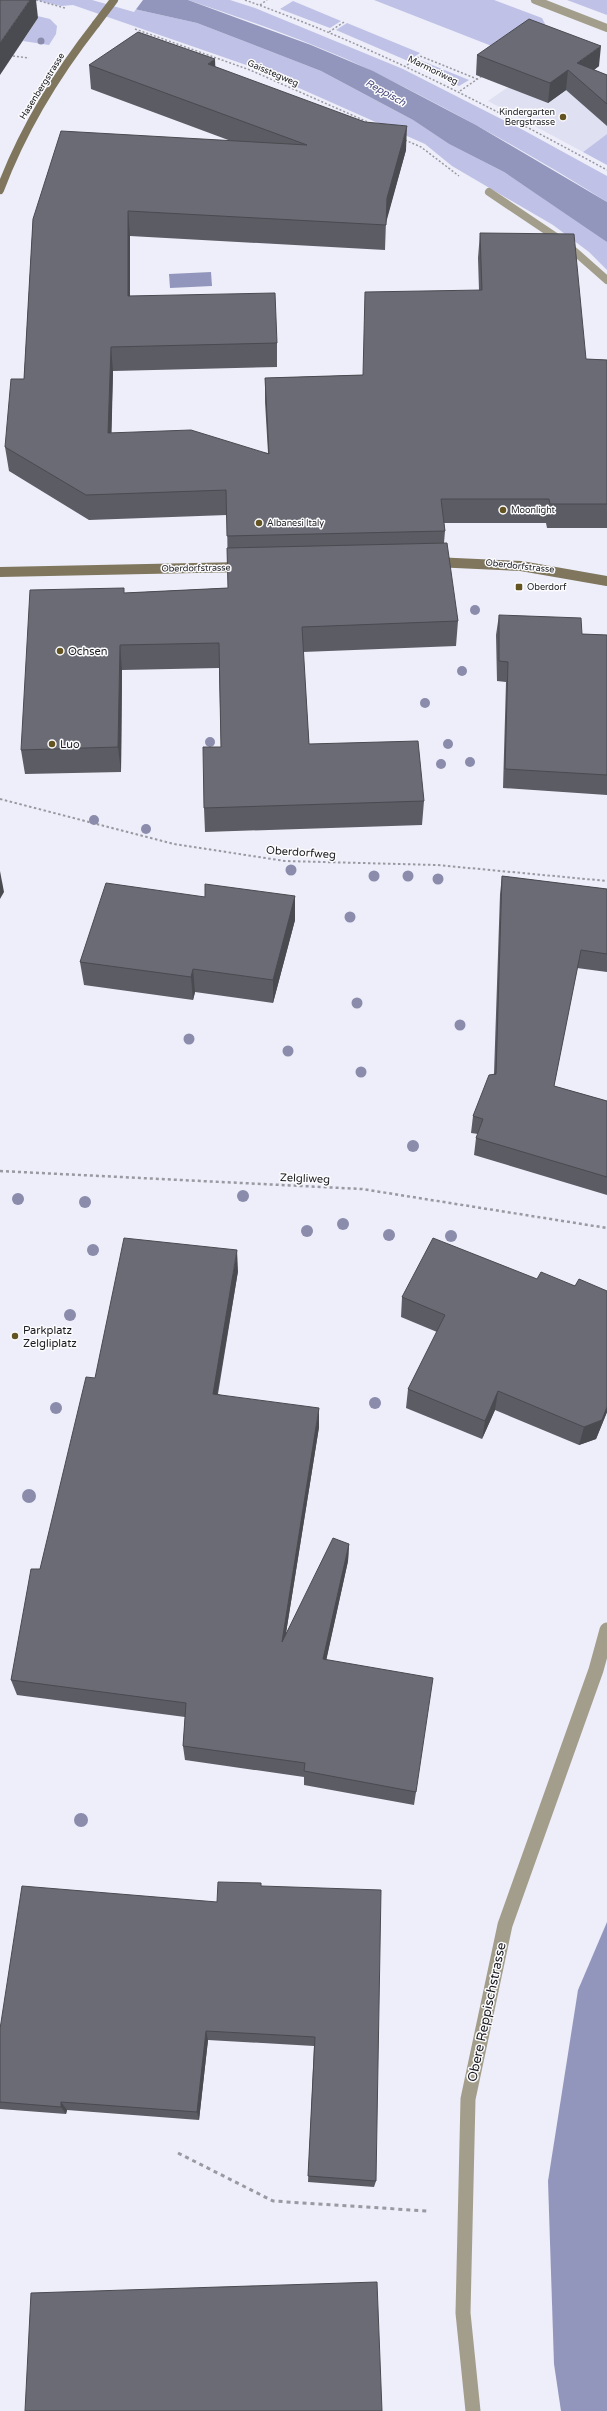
<svg xmlns="http://www.w3.org/2000/svg" width="607" height="2411" viewBox="0 0 607 2411" font-family="'Varela Round',sans-serif">
	<rect width="100%" height="100%" fill="#edeef9"/>
	<path fill="#dfe0f2" d="M537,67L607,95V134L583,152L488,101Z"/>
	<g fill="#bfc1e6">
		<path d="M36,0H94L197,23L321,71L413,120L449,144L504,172L603,238L607,242V270L589,252L553,225L452,166L425,144L252,67L73,5L61,6Z"/>
		<path d="M188,0H230L255,8L403,69L525,131L607,176V202C532,155 454,111 374,72C314,43 250,21 188,0Z"/>
		<path d="M374,0H494L542,18L546,26L507,52Z"/>
		<path d="M567,0H607V15Z"/>
		<path d="M293,1L341,21L330,28L280,9Z"/>
		<path d="M0,7L50,19L57,26L56,34L49,45L23,41L38,18Z"/>
		<path d="M347,23L420,53L408,61L336,30Z"/>
		<path d="M420,60L469,80L459,86L414,64Z"/>
		<path d="M607,134V165L583,152Z"/>
	</g>
	<g fill="#9396bc">
		<path d="M94,0H188L311,45L373,71L476,125L607,202V242L504,172L449,144L413,120L321,71L197,23Z"/>
		<path d="M211,272L212,286L170,288L169,274Z"/>
		<path d="M607,1922V2411H561L554,2364L548,2181L578,1990Z"/>
	</g>
	<path fill="#edeef9" d="M92,0H143L134,12Z"/>
	<g fill="none" stroke-linecap="round" stroke-linejoin="round">
		<g stroke="#9899a1" stroke-width="1.5" stroke-dasharray="2 2" stroke-linecap="butt">
			<path d="M36,0L65,8"/>
			<path d="M245,0C371,45 489,106 607,170"/>
			<path d="M260,5L267,0"/>
			<path d="M135,29L250,70L370,123"/>
			<path d="M329,32L344,22"/>
			<path d="M13,56L29,58"/>
			<path d="M407,65L420,56L477,79"/>
			<path d="M460,91L482,76"/>
			<path d="M405,140L421,147L459,176"/>
		</g>
		<path stroke="#9899a1" stroke-width="2" stroke-dasharray="2.5 2.5" stroke-linecap="butt" d="M0,799L174,844L285,861L437,865L607,881"/>
		<path stroke="#9899a1" stroke-width="2.5" stroke-dasharray="3 3" stroke-linecap="butt" d="M0,1171L362,1189L607,1228"/>
		<path stroke="#9899a1" stroke-width="3" stroke-dasharray="4 4" stroke-linecap="butt" d="M178,2153L273,2201L427,2211"/>
		<path stroke="#a39e8c" stroke-width="8" d="M489,192L565,243L607,280"/>
		<path stroke="#a39e8c" stroke-width="8" d="M535,0L607,28"/>
		<path stroke="#a39e8c" stroke-width="15" d="M473,2411L463,2313L468,2099L505,1925L596,1670L607,1630"/>
		<path stroke="#7f765d" stroke-width="8" d="M0,190C23,129 56,75 96,24"/>
		<g stroke="#7f765d" stroke-width="10">
			<path d="M434,562L521,566L607,581"/>
			<path d="M0,572L244,567"/>
		</g>
		<path stroke="#7f765d" stroke-width="8" d="M96,24L114,0"/>
	</g>
	<g fill="#8b8bac">
		<circle cx="41" cy="41" r="3.5"/>
		<circle cx="475" cy="610" r="5"/>
		<circle cx="462" cy="671" r="5"/>
		<circle cx="425" cy="703" r="5"/>
		<circle cx="210" cy="742" r="5"/>
		<circle cx="448" cy="744" r="5"/>
		<circle cx="470" cy="762" r="5"/>
		<circle cx="441" cy="764" r="5"/>
		<circle cx="94" cy="820" r="5"/>
		<circle cx="146" cy="829" r="5"/>
		<circle cx="291" cy="870" r="5.5"/>
		<circle cx="374" cy="876" r="5.5"/>
		<circle cx="408" cy="876" r="5.5"/>
		<circle cx="438" cy="879" r="5.5"/>
		<circle cx="350" cy="917" r="5.5"/>
		<circle cx="357" cy="1003" r="5.5"/>
		<circle cx="460" cy="1025" r="5.5"/>
		<circle cx="189" cy="1039" r="5.5"/>
		<circle cx="288" cy="1051" r="5.5"/>
		<circle cx="361" cy="1072" r="5.5"/>
		<circle cx="413" cy="1146" r="6"/>
		<circle cx="243" cy="1196" r="6"/>
		<circle cx="18" cy="1199" r="6"/>
		<circle cx="85" cy="1202" r="6"/>
		<circle cx="343" cy="1224" r="6"/>
		<circle cx="307" cy="1231" r="6"/>
		<circle cx="389" cy="1235" r="6"/>
		<circle cx="451" cy="1236" r="6"/>
		<circle cx="93" cy="1250" r="6"/>
		<circle cx="70" cy="1315" r="6"/>
		<circle cx="375" cy="1403" r="6"/>
		<circle cx="56" cy="1408" r="6"/>
		<circle cx="29" cy="1496" r="7"/>
		<circle cx="81" cy="1820" r="7"/>
	</g>
	<g fill="#5b5c64">
		<path d="M477,55L599,66L594,70L607,75V126L566,90L548,103L476,75Z"/>
		<path d="M89,65L216,67L406,150L386,221L385,250L130,236V296L277,343V367L113,371L111,433L268,453L265,402V378L363,375L479,290L478,258L480,233L586,359L607,360V528H547L546,523H444L445,531L444,543L458,621L456,646L303,652L309,744L424,801L422,825L205,832L204,808L221,747L219,668L122,670L121,772L25,774L21,750L124,588V593L228,588L227,515L89,520L9,471L5,447L24,379L33,219L231,141L91,89Z"/>
		<path d="M499,615L582,634L607,635V795L503,788L506,682L497,681L496,635Z"/>
		<path d="M502,876L607,889V972L577,968L554,1086L607,1101V1195L474,1155L476,1138L478,1134L471,1133L473,1116L494,1074L500,894Z"/>
		<path d="M295,896V920L273,1003L195,992L193,1000L84,985L80,962L205,897Z"/>
		<path d="M238,1271L218,1394L319,1427L286,1633L349,1544L348,1561L326,1660L416,1792L414,1805L304,1785V1777L185,1760L183,1746L185,1717L17,1695L11,1680L40,1569L95,1378Z"/>
		<path d="M537,1279L607,1291V1412L596,1439L579,1445L495,1410L482,1439L406,1408L408,1389L437,1332L401,1317L402,1297Z"/>
		<path d="M261,1883V1886L376,2181L374,2187L308,2182L314,2046L208,2040L199,2120L67,2110L66,2114L0,2109V2029L217,1902Z"/>
	</g>
	<g fill="#4a4b51">
		<path d="M30,0H36L38,18L0,75V43Z"/>
		<path d="M601,46L599,66L580,80L577,63Z"/>
		<path d="M215,59L216,83L208,64Z"/>
		<path d="M568,70L566,90L548,103L550,83Z"/>
		<path d="M407,126L406,150L386,223L387,198Z"/>
		<path d="M128,211L130,236V321L128,296Z"/>
		<path d="M111,347L113,371L111,457L108,433Z"/>
		<path d="M120,645L122,670L121,772L118,747Z"/>
		<path d="M0,871L4,892L0,899Z"/>
		<path d="M295,896V920L273,1003V980Z"/>
		<path d="M193,969L195,992L193,1000L191,977Z"/>
		<path d="M237,1250L238,1271L214,1413L213,1394Z"/>
		<path d="M498,1391L495,1410L482,1439L485,1421Z"/>
		<path d="M607,1407V1412L596,1439L579,1445L584,1427Z"/>
		<path d="M319,1408V1427L282,1658V1642Z"/>
		<path d="M349,1544L348,1561L323,1675V1659Z"/>
		<path d="M206,2031L208,2040L199,2120L197,2112Z"/>
		<path d="M61,2102L67,2110L66,2114L61,2107Z"/>
	</g>
	<g fill="#6a6b74" stroke="#4a4b51">
		<path d="M0,0H30L0,43Z"/>
		<path d="M529,19L601,46L577,63L607,75V104L568,70L550,83L477,55Z"/>
		<path d="M138,32L215,59L208,64L365,122L407,126L387,198L386,225L128,211V296L275,293L277,343L111,347L108,433L191,430L269,454L265,378L363,375L365,292L482,290L480,233L574,234L586,359L607,360V504H550L549,499H441L445,531L227,536L226,490L86,495L5,447L11,379H24L33,219L61,131L307,145L89,65Z"/>
		<path d="M447,543L458,621L302,627L309,744L418,741L424,801L204,808L203,747H221L219,643L120,645L118,747L21,750L30,590L124,588V593L228,588L227,548Z"/>
		<path d="M499,615L581,618L582,634L607,635V775L505,769L508,662L499,661Z"/>
		<path d="M502,876L607,889V954L581,950L554,1086L607,1101V1177L476,1138L483,1119L473,1116L489,1075L496,1074Z"/>
		<path d="M106,883L205,897V884L295,896L273,980L193,969L191,977L80,962Z"/>
		<path d="M124,1238L237,1250L213,1394L319,1408L282,1642L333,1538L349,1544L323,1659L433,1678L416,1792L304,1771L305,1763L183,1746L186,1703L11,1680L31,1569H40L86,1377L95,1378Z"/>
		<path d="M433,1238L537,1279L541,1272L575,1286L579,1279L607,1291V1407L602,1420L584,1427L498,1391L485,1421L408,1389L445,1315L402,1297Z"/>
		<path d="M218,1882L261,1883V1886L381,1890L376,2181L308,2176L315,2037L206,2031L197,2112L61,2102V2107L0,2102V2029L22,1886L217,1902Z"/>
		<path d="M377,2282L382,2411H25L31,2293Z"/>
	</g>
	<g fill="#645421" stroke="#fcfcfe" stroke-width="1.5">
		<circle cx="563" cy="117" r="4"/>
		<circle cx="503" cy="510" r="4"/>
		<circle cx="259" cy="523" r="4"/>
		<rect x="515" y="583" width="8" height="8" rx="2"/>
		<circle cx="60" cy="651" r="4"/>
		<circle cx="52" cy="744" r="4"/>
		<circle cx="15" cy="1336" r="4"/>
	</g>
	<g text-anchor="middle" stroke-width="3" stroke-linejoin="round" paint-order="stroke">
		<g font-size="9" fill="#1b1c1f" stroke="#fcfcfe">
			<text transform="translate(433 70) rotate(26)" y="3">Marmoriweg</text>
			<text transform="translate(273 73) rotate(23)" y="3">Gaisstegweg</text>
			<text transform="translate(42 86) rotate(-58)" y="3">Hasenbergstrasse</text>
			<text transform="translate(520 566) rotate(6)" y="3">Oberdorfstrasse</text>
			<text transform="translate(196 568) rotate(-1)" y="3">Oberdorfstrasse</text>
		</g>
		<g font-size="9" fill="#1b1c1f" stroke="#fcfcfe" text-anchor="start">
			<text x="555" y="115" text-anchor="end">Kindergarten<tspan x="555" dy="10">Bergstrasse</tspan></text>
			<text x="511" y="513">Moonlight</text>
			<text x="267" y="526">Albanesi Italy</text>
			<text x="527" y="590">Oberdorf</text>
		</g>
		<g font-size="10" font-style="italic" fill="#49497e" stroke="#fcfcfe">
			<text transform="translate(386 92) rotate(29)" y="4">Reppisch</text>
		</g>
		<g font-size="11" fill="#1b1c1f" stroke="#fcfcfe" text-anchor="start">
			<text x="68" y="655">Ochsen</text>
			<text x="60" y="748">Luo</text>
			<text x="23" y="1334">Parkplatz<tspan x="23" dy="13">Zelgliplatz</tspan></text>
		</g>
		<g font-size="11" fill="#1b1c1f" stroke="#fcfcfe">
			<text transform="translate(301 852) rotate(4)" y="4">Oberdorfweg</text>
			<text transform="translate(305 1178) rotate(2)" y="4">Zelgliweg</text>
		</g>
		<g font-size="13" fill="#1b1c1f" stroke="#fcfcfe">
			<text transform="translate(486 2012) rotate(-78)" y="5">Obere Reppischstrasse</text>
		</g>
	</g>
</svg>
